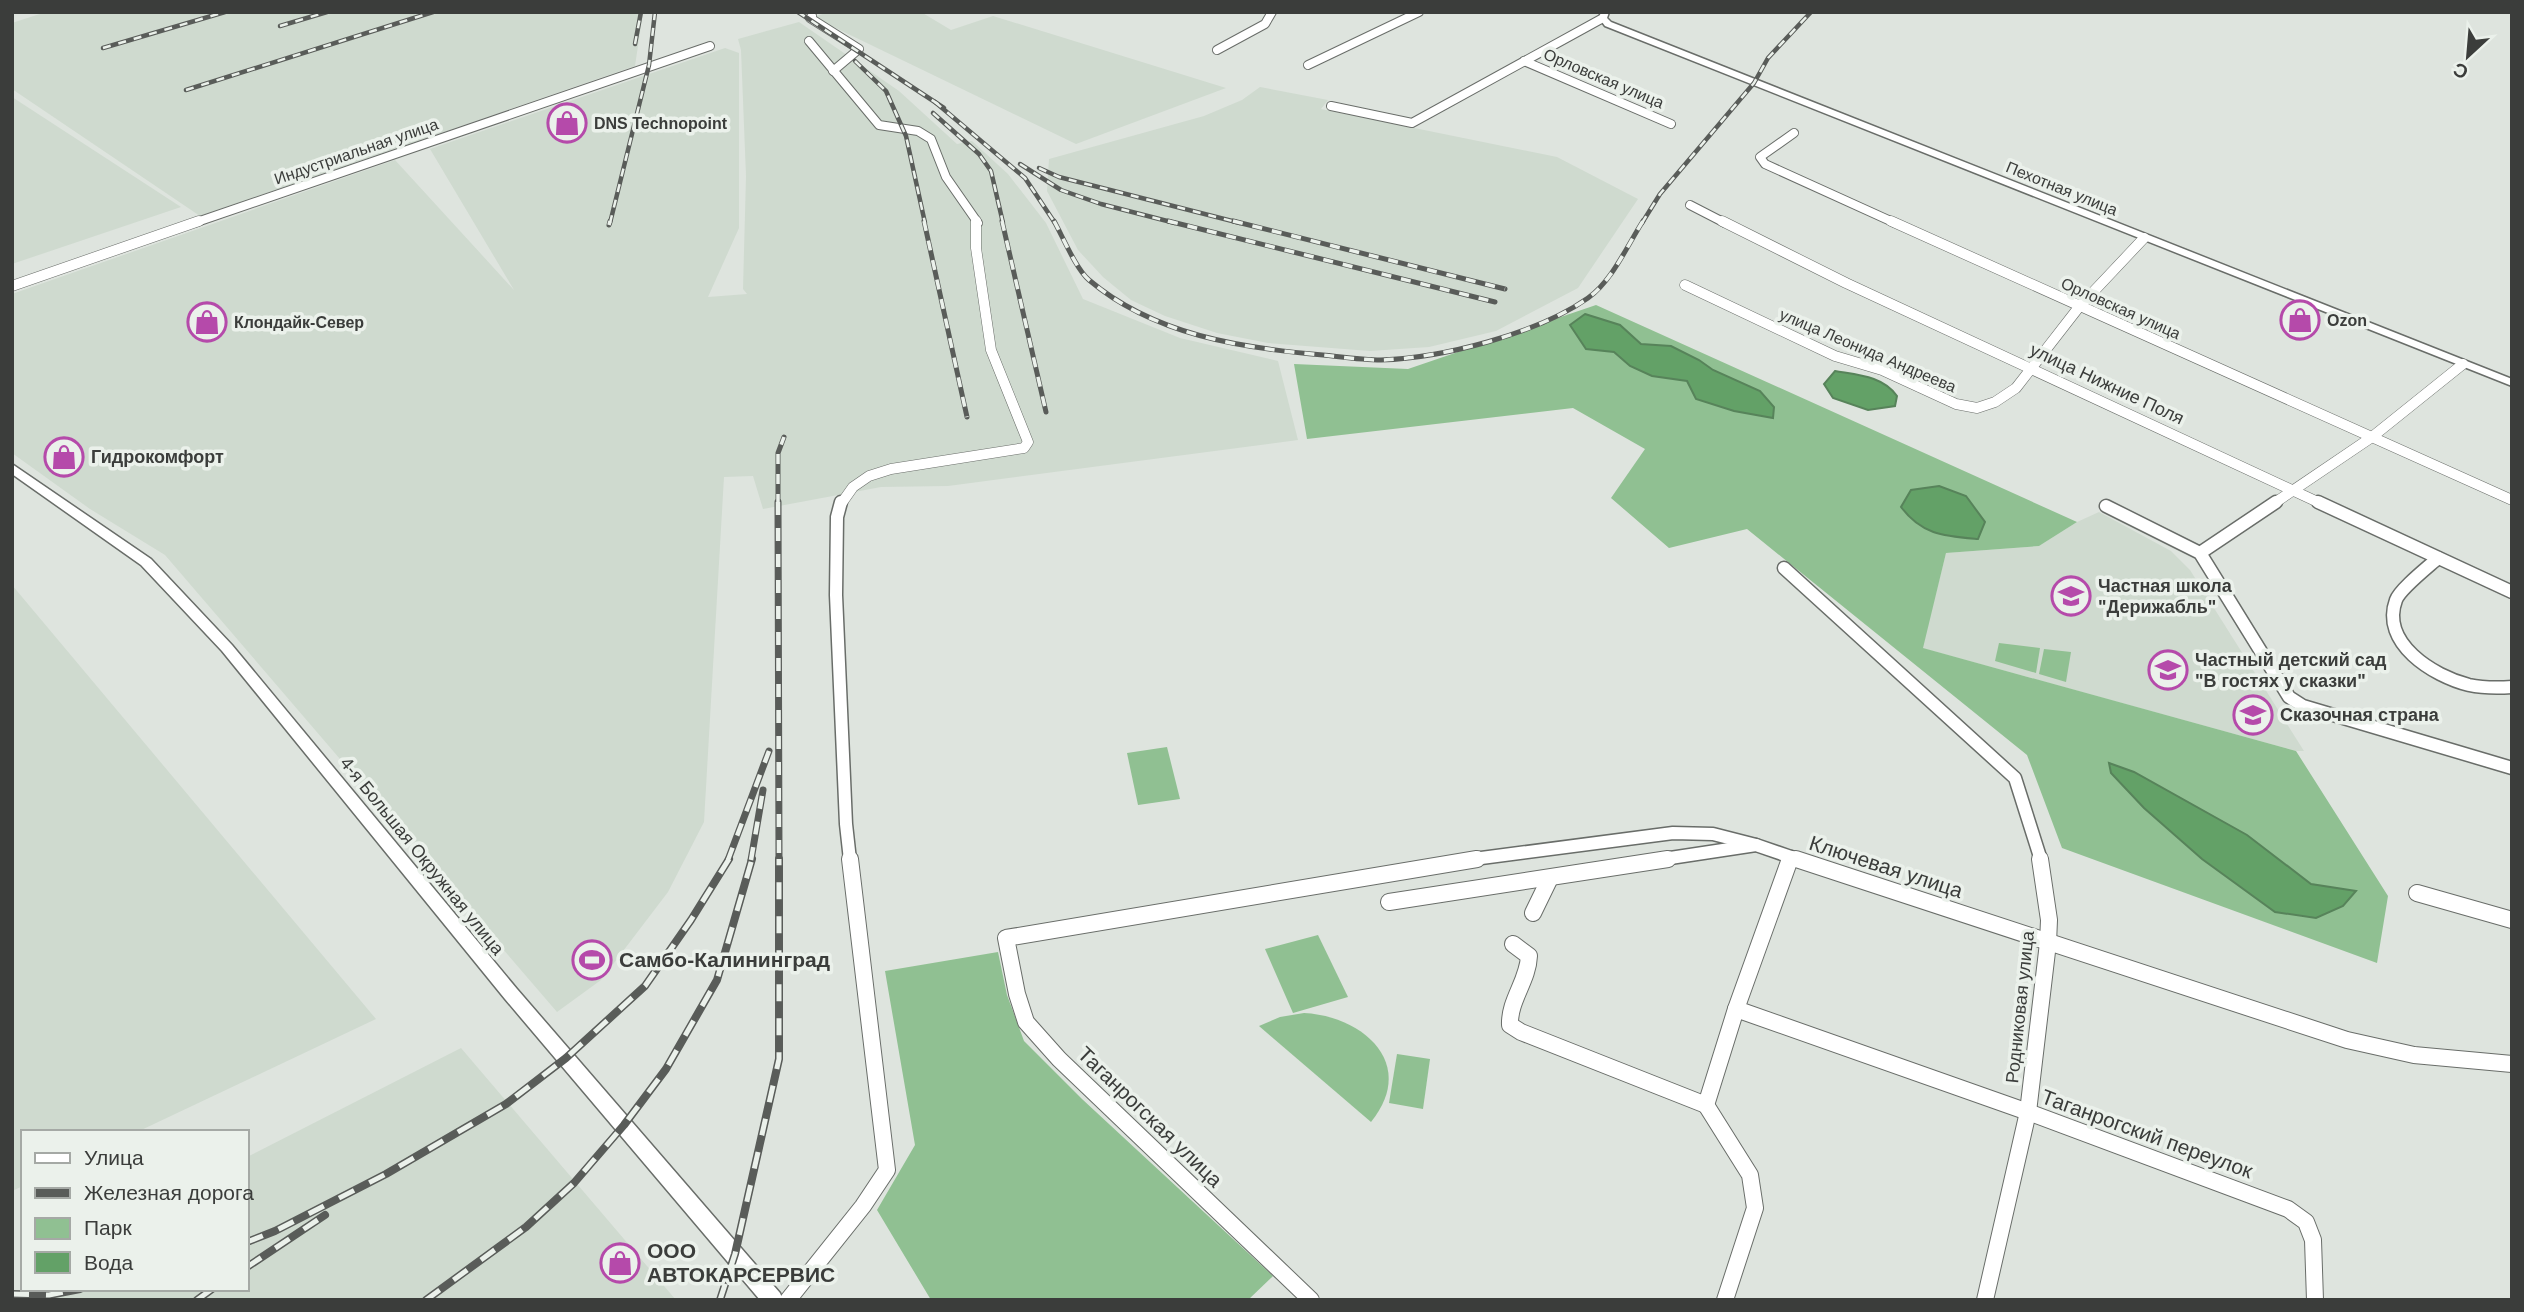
<svg xmlns="http://www.w3.org/2000/svg" width="2524" height="1312" viewBox="0 0 2524 1312" font-family="Helvetica,sans-serif">
	<rect width="100%" height="100%" fill="#dee4de"/>
	<g fill="#cfdacf">
		<path d="M46,12H643L635,66L200,216L12,89V23Z"/>
		<path d="M829,12H921L951,30L993,16L1226,88L1076,144L813,17Z"/>
		<path d="M799,22L899,91L957,144L972,141L1008,174L1046,223L1083,299L1180,338L1278,361L1298,440L948,486L881,487L763,509L753,476L724,477L704,822L668,892L601,980L557,1012L165,555L90,509L12,453V294L395,160L514,290L430,149L725,48L739,53V228L708,297L747,294L743,289L746,176L741,50L738,39Z"/>
		<path d="M1260,87L1328,100L1321,109L1557,157L1638,199L1578,288L1496,331L1429,347L1370,351L1268,343L1217,333L1165,316L1131,300L1103,277L1078,250L1047,191L1049,159L1204,116L1242,100Z"/>
		<path d="M12,97L181,207L12,264Z"/>
		<path d="M2099,512L2171,551L2190,570L2304,751H2296L1922,648L1946,553L2039,546L2077,522Z"/>
		<path d="M12,585L376,1019L137,1132H23V1186L12,1191Z"/>
		<path d="M461,1048L676,1300H48L49,1289H247V1157Z"/>
	</g>
	<g fill="#90c092">
		<path d="M1596,305L2077,522L2039,546L1946,553L1923,648L2296,751L2388,896L2377,963L2062,848L2027,755L1747,529L1669,548L1611,498L1645,449L1573,408L1307,439L1294,364L1408,369Z"/>
		<path d="M1999,643L2040,648L2036,673L1995,661Z"/>
		<path d="M2044,649L2071,652L2066,682L2039,674Z"/>
		<path d="M1167,747L1180,799L1138,805L1127,753Z"/>
		<path d="M1318,935L1348,997L1293,1013L1265,949Z"/>
		<path d="M998,952L1007,995L1024,1041L1082,1099L1273,1276L1248,1300H931L877,1210L915,1145L885,971Z"/>
		<path d="M1304,1013C1363,1016 1418,1064 1371,1122L1259,1026L1280,1017Z"/>
		<path d="M1397,1054L1430,1059L1423,1109L1389,1103Z"/>
	</g>
	<g fill="#63a167" stroke="#57835a" stroke-width="2">
		<path d="M1585,314L1620,325L1641,344L1671,346L1699,360L1713,370L1760,391L1774,407L1773,418L1734,411L1696,399L1687,381L1652,376L1630,366L1614,352L1586,349L1570,325Z"/>
		<path d="M1835,371C1858,375 1883,376 1897,396L1895,406L1868,410L1833,398L1824,384Z"/>
		<path d="M1939,486L1966,496L1985,522L1978,539C1944,536 1922,535 1901,507L1911,490Z"/>
		<path d="M2109,763L2134,772L2247,835L2311,884L2356,891L2343,906L2316,918L2275,912L2202,859L2144,808L2111,773Z"/>
	</g>
	<g fill="none" stroke-linecap="round" stroke-linejoin="round">
		<g stroke="#696d69" stroke-width="10">
			<g id="minor-far3">
				<path d="M812,16L810,18L859,49L833,71"/>
				<path d="M809,41L879,125L918,131L931,139L946,177L978,223"/>
				<path d="M1217,50L1265,24L1272,12"/>
				<path d="M1524,61L1671,124"/>
				<path d="M1308,65L1419,12"/>
				<path d="M1331,106L1412,123L1603,18"/>
				<path d="M1794,133L1760,157L1765,164L1895,223"/>
				<path d="M1690,205L1725,223"/>
				<path d="M194,223L710,46"/>
			</g>
		</g>
		<g stroke="#696d69" stroke-width="11">
			<g id="minor-far2">
				<path d="M1722,221L1846,283L2322,504"/>
				<path d="M1891,221L2512,500"/>
				<path d="M1685,285L1835,356L1882,370L1956,404L1977,408L1995,402L2016,388L2079,307L2144,238"/>
				<path d="M12,286L199,221"/>
				<path d="M841,504L853,487L869,476L891,469L1024,448L1028,442L991,350L976,248V221"/>
				<path d="M2273,504L2372,437L2463,364"/>
			</g>
		</g>
		<g stroke="#696d69" stroke-width="15">
			<g id="minor-far1">
				<path d="M841,502L837,517L836,595L846,824L850,860"/>
				<path d="M2318,502L2512,592"/>
				<path d="M2106,506L2200,553L2289,697L2303,706L2512,768"/>
				<path d="M2200,553L2276,502"/>
				<path d="M2438,558C2428,567 2400,589 2396,600C2380,643 2433,676 2469,685C2483,688 2497,688 2512,687"/>
				<path d="M1784,568L2015,778L2041,860"/>
				<path d="M1466,860L1673,833L1713,834L1756,845"/>
				<path d="M1657,860L1756,845L1791,857"/>
				<path d="M1790,860L1791,857L1801,860"/>
			</g>
		</g>
		<g stroke="#696d69" stroke-width="18">
			<g id="minor">
				<path d="M1796,859L2347,1040L2414,1055L2512,1064"/>
				<path d="M2417,893L2512,920"/>
				<path d="M1389,902L1668,859"/>
				<path d="M1533,913L1550,878"/>
				<path d="M1513,944L1529,956C1528,981 1509,1000 1510,1025L1521,1032L1706,1105L1736,1009L1790,859"/>
				<path d="M1736,1009L2028,1112L2288,1209L2306,1222L2313,1240L2315,1300"/>
				<path d="M1706,1105L1750,1175L1755,1208L1725,1300"/>
				<path d="M788,1300L863,1206L887,1170L850,859"/>
				<path d="M1311,1300L1059,1059L1026,1022L1017,994L1006,938L1477,859"/>
				<path d="M1985,1300L2028,1112L2048,943L2049,920L2040,859"/>
			</g>
		</g>
		<g stroke="#696d69" stroke-width="3">
			<g id="tertiary">
				<path d="M1601,12H1609L1607,18L1611,22L2512,379V386L1605,26L1599,18Z"/>
				<path d="M12,464L151,559L232,645L517,989L780,1293L783,1300H760L505,999L222,651L141,565L12,474Z"/>
			</g>
		</g>
		<use href="#minor-far3" stroke="#fff" stroke-width="8"/>
		<use href="#minor-far2" stroke="#fff" stroke-width="10"/>
		<use href="#minor-far1" stroke="#fff" stroke-width="12"/>
		<use href="#minor" stroke="#fff" stroke-width="16"/>
		<use href="#tertiary" fill="#fff" fill-rule="evenodd"/>
		<g stroke="#595c59" stroke-width="4.5">
			<g id="rail-far3">
				<path d="M798,12L944,108"/>
				<path d="M280,26L327,12"/>
				<path d="M635,44L641,12"/>
				<path d="M103,48L225,12"/>
				<path d="M855,61L886,91L906,136L925,223"/>
				<path d="M186,90L433,12"/>
				<path d="M935,102L1025,178L1055,223"/>
				<path d="M933,113L979,154L991,171L1003,223"/>
				<path d="M1020,164L1061,190L1101,204L1175,223"/>
				<path d="M1039,168L1059,177L1240,223"/>
				<path d="M610,223L649,65L655,12"/>
				<path d="M1642,223L1660,194L1754,83L1768,58L1811,12"/>
			</g>
		</g>
		<g stroke="#595c59" stroke-width="5">
			<g id="rail-far2">
				<path d="M924,221L967,417"/>
				<path d="M1002,221L1046,412"/>
				<path d="M1054,221C1063,237 1076,269 1089,280C1154,335 1241,348 1323,355C1342,357 1362,360 1381,360C1442,358 1537,334 1588,298C1612,281 1627,246 1643,221"/>
				<path d="M1168,221L1495,302"/>
				<path d="M1233,221L1505,289"/>
				<path d="M609,225L610,221"/>
				<path d="M778,504V453L784,437"/>
			</g>
		</g>
		<g stroke="#595c59" stroke-width="7">
			<g id="rail-far1">
				<path d="M778,502L779,860"/>
				<path d="M728,860L769,751"/>
				<path d="M751,860L763,790"/>
			</g>
		</g>
		<g stroke="#595c59" stroke-width="8">
			<g id="rail">
				<path d="M247,1242L275,1231L386,1174L506,1104L566,1058L645,986L691,920L729,859"/>
				<path d="M247,1267L325,1215"/>
				<path d="M12,1294L49,1295L80,1289"/>
				<path d="M197,1300L212,1289"/>
				<path d="M426,1300L526,1227L574,1183L624,1125L666,1069L717,980L752,859"/>
				<path d="M720,1300L735,1254L779,1059V859"/>
			</g>
		</g>
		<use href="#rail-far3" stroke="#ebf1eb" stroke-width="2.5" stroke-dasharray="8" stroke-linecap="butt"/>
		<use href="#rail-far2" stroke="#ebf1eb" stroke-width="3.5" stroke-dasharray="10" stroke-linecap="butt"/>
		<use href="#rail-far1" stroke="#ebf1eb" stroke-width="4.5" stroke-dasharray="13" stroke-linecap="butt"/>
		<use href="#rail" stroke="#ebf1eb" stroke-width="5" stroke-dasharray="17" stroke-linecap="butt"/>
	</g>
	<defs>
		<g id="shop-ring" transform="scale(2.0125)"><circle r="9.5" fill="#ebf1eb" stroke="#b54aaa" stroke-width="1.5"/><path d="M-5-2.5h2.3a2.7 3.5 0 0 1 5.4 0H5L5.5 6h-11ZM-1.5-2.5h3a1.5 2.3 0 0 0-3 0Z" fill="#b54aaa"/></g>
		<g id="school-ring" transform="scale(2.0125)"><circle r="9.5" fill="#ebf1eb" stroke="#b54aaa" stroke-width="1.5"/><path d="M0-5L7-2L0 1L-7-2ZM-4 1L0 2.5L4 1V4Q0 6-4 4Z" fill="#b54aaa"/></g>
		<g id="stadium-ring" transform="scale(2.0125)"><circle r="9.5" fill="#ebf1eb" stroke="#b54aaa" stroke-width="1.5"/><path d="M0-5a6.5 5 0 1 0 0 10a6.5 5 0 1 0 0-10ZM-3.5-1.8h7v3.6h-7Z" fill="#b54aaa"/></g>
	</defs>
	<g fill-rule="evenodd">
		<use href="#shop-ring" x="567" y="123"/>
		<use href="#shop-ring" x="2300" y="320"/>
		<use href="#shop-ring" x="207" y="322"/>
		<use href="#shop-ring" x="64" y="457"/>
		<use href="#school-ring" x="2071" y="596"/>
		<use href="#school-ring" x="2168" y="670"/>
		<use href="#school-ring" x="2253" y="715"/>
		<use href="#stadium-ring" x="592" y="960"/>
		<use href="#shop-ring" x="620" y="1263"/>
	</g>
	<g text-anchor="middle" stroke-width="7" stroke-linejoin="round" paint-order="stroke">
		<g font-size="16" fill="#3b3d3b" stroke="#ebf1eb">
			<text transform="translate(1604 78) rotate(23)" y="6">Орловская улица</text>
			<text transform="translate(356 151) rotate(-19)" y="6">Индустриальная улица</text>
			<text transform="translate(2062 188) rotate(22)" y="6">Пехотная улица</text>
			<text transform="translate(2121 308) rotate(24)" y="6">Орловская улица</text>
			<text transform="translate(1868 350) rotate(23)" y="6">улица Леонида Андреева</text>
		</g>
		<g font-size="16" font-weight="bold" fill="#3b3d3b" stroke="#ebf1eb" text-anchor="start">
			<text x="594" y="129">DNS Technopoint</text>
			<text x="2327" y="326">Ozon</text>
			<text x="234" y="328">Клондайк-Север</text>
		</g>
		<g font-size="18" fill="#3b3d3b" stroke="#ebf1eb">
			<text transform="translate(2107 384) rotate(25)" y="6">улица Нижние Поля</text>
			<text transform="translate(422 856) rotate(51)" y="6">4-я Большая Окружная улица</text>
			<text transform="translate(2020 1007) rotate(-84)" y="6">Родниковая улица</text>
		</g>
		<g font-size="18" font-weight="bold" fill="#3b3d3b" stroke="#ebf1eb" text-anchor="start">
			<text x="91" y="463">Гидрокомфорт</text>
			<text x="2098" y="592">Частная школа<tspan x="2098" dy="21">"Дерижабль"</tspan></text>
			<text x="2195" y="666">Частный детский сад<tspan x="2195" dy="21">"В гостях у сказки"</tspan></text>
			<text x="2280" y="721">Сказочная страна</text>
		</g>
		<g font-size="21" fill="#3b3d3b" stroke="#ebf1eb">
			<text transform="translate(1886 867) rotate(18)" y="7">Ключевая улица</text>
			<text transform="translate(1150 1117) rotate(44)" y="7">Таганрогская улица</text>
			<text transform="translate(2147 1134) rotate(20)" y="7">Таганрогский переулок</text>
		</g>
		<g font-size="21" font-weight="bold" fill="#3b3d3b" stroke="#ebf1eb" text-anchor="start">
			<text x="619" y="967">Самбо-Калининград</text>
			<text x="647" y="1258">ООО<tspan x="647" dy="24">АВТОКАРСЕРВИС</tspan></text>
		</g>
	</g>
	<rect width="2524" height="1312" fill="none" stroke="#3b3d3b" stroke-width="28"/>
	<rect x="21" y="1130" width="228" height="161" fill="#ebf1eb" stroke="#a5a9a5" stroke-width="2"/>
	<rect x="35" y="1153" width="35" height="10" fill="#ffffff" stroke="#a5a9a5" stroke-width="2"/>
	<text x="84" y="1165" font-size="21" fill="#3b3d3b">Улица</text>
	<rect x="35" y="1188" width="35" height="10" fill="#595c59" stroke="#a5a9a5" stroke-width="2"/>
	<text x="84" y="1200" font-size="21" fill="#3b3d3b">Железная дорога</text>
	<rect x="35" y="1218" width="35" height="21" fill="#90c092" stroke="#a5a9a5" stroke-width="2"/>
	<text x="84" y="1235" font-size="21" fill="#3b3d3b">Парк</text>
	<rect x="35" y="1252" width="35" height="21" fill="#63a167" stroke="#a5a9a5" stroke-width="2"/>
	<text x="84" y="1270" font-size="21" fill="#3b3d3b">Вода</text>
	<g transform="translate(2468 56) rotate(206)" stroke="#ebf1eb" stroke-width="5" paint-order="stroke">
	<path d="M0-5L12 26L0 18L-12 26Z" fill="#3b3d3b"/>
	<text y="-10" font-size="19" font-weight="bold" text-anchor="middle" fill="#3b3d3b">С</text>
	</g>
</svg>
